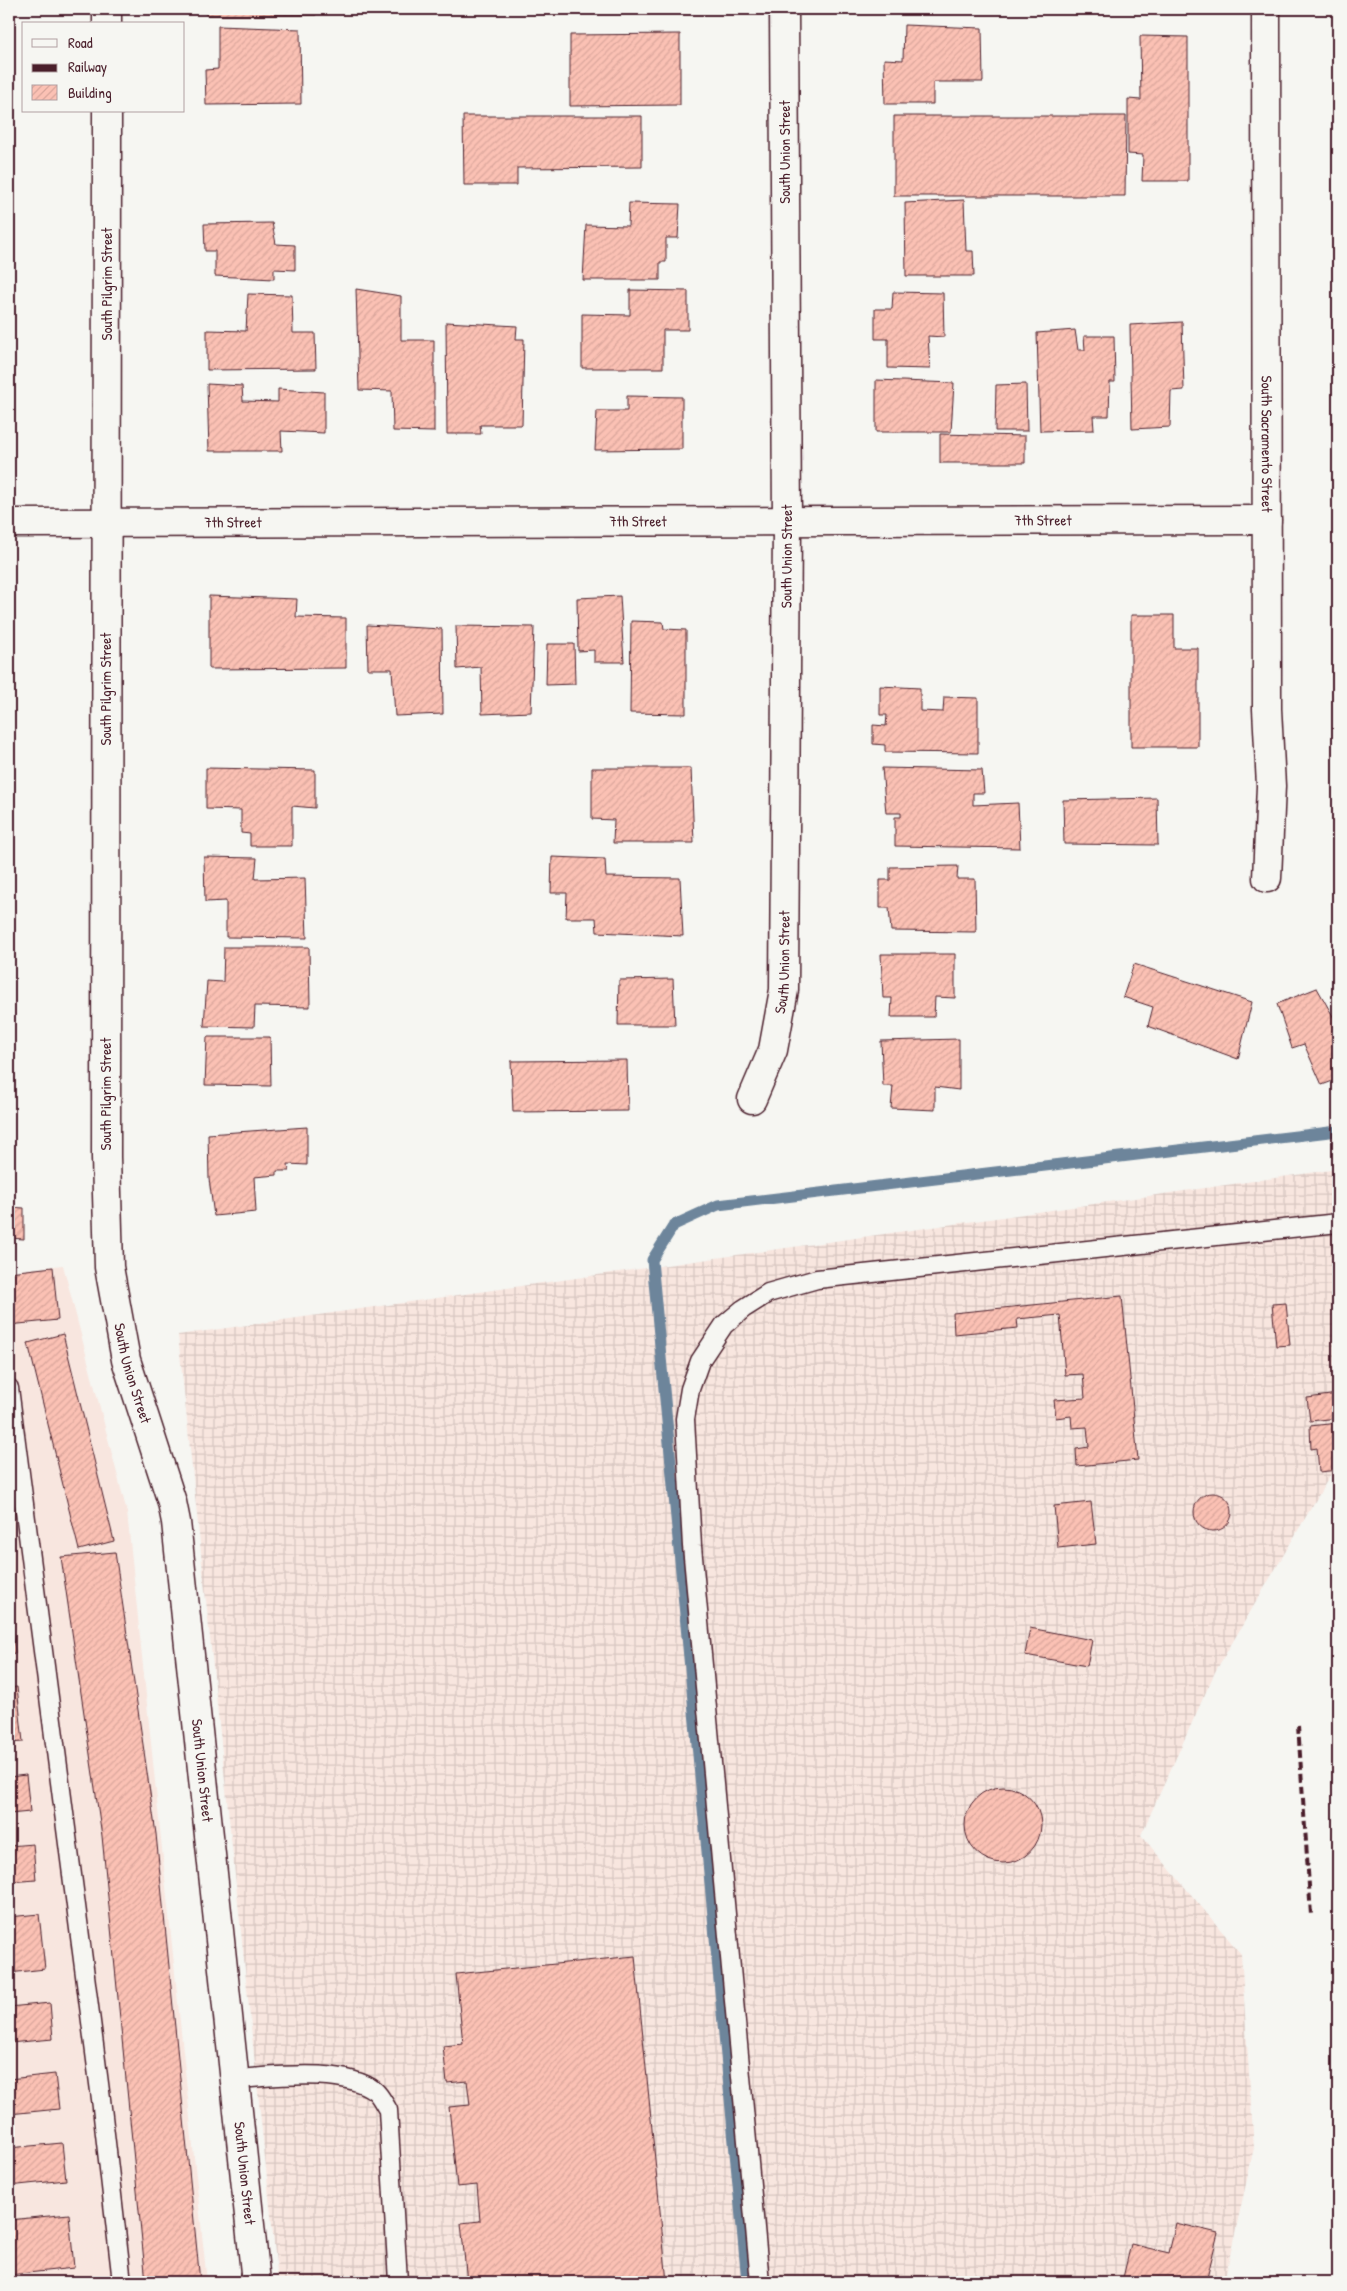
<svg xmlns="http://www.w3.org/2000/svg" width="1347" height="2291" viewBox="0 0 1347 2291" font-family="'Patrick Hand',sans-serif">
	<defs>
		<pattern id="industrial-grid" width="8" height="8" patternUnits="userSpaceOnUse" patternTransform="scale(1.25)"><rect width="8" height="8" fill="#f8e6df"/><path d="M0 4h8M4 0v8" fill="none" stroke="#d6c5c0"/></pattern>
		<pattern id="building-hatch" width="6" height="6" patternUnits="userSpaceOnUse" patternTransform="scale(1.25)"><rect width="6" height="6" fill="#fbc1b4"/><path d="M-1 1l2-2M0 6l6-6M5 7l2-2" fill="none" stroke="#d9a59b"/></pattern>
	</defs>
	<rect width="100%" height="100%" fill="#f6f6f2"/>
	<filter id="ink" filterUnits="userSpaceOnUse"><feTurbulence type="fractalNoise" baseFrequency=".02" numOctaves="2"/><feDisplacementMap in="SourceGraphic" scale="10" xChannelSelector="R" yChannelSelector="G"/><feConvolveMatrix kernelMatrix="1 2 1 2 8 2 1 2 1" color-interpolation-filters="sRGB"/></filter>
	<g filter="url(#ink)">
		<path fill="#f8e6df" d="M63,1265L127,1512L207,2282H9V1271Z"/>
		<path fill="url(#industrial-grid)" d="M1338,1169V1462L1215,1672L1141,1835L1241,1954L1254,2148L1224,2282H278L178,1335Z"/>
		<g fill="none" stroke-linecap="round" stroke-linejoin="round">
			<path stroke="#6d859b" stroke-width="11" d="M747,2282L652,1260L674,1225L718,1205L1338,1131"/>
		</g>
		<g fill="url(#building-hatch)" stroke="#4a1f2b">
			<path d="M206,9H315L316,15H206Z"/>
			<path d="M904,25L982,28L983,82H933V104H885L884,59L903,60Z"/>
			<path d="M218,26L300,29L301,104L206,105L205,70L218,69Z"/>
			<path d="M680,34V105L570,106V35Z"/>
			<path d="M1140,36L1188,37V181H1142L1143,155L1128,154V99L1141,100Z"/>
			<path d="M463,116H642V167L517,168V185H464Z"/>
			<path d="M894,116H1126L1125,196H894Z"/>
			<path d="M964,200L966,251H973L974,276H906L905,203Z"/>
			<path d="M629,203L680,204L678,238H666V262H660V280H583L586,225L628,226Z"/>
			<path d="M272,223L276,244L295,245V270L274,269V279L215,276V251H205L204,224Z"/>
			<path d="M356,289L401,296V340H434V432L393,431L392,391L359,390Z"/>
			<path d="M630,290L688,291V330H663V368H582V314L630,315Z"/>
			<path d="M893,292L943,293L944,337L928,336L930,369L888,368V339H875V309H892Z"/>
			<path d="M248,294L292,295L293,333H315L316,369L207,370V330L246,331Z"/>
			<path d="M446,322L517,326L516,339H524L522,425H480L481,434H447Z"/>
			<path d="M1182,322L1184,390L1171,391L1170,427L1132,429L1130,325Z"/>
			<path d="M1075,330L1078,350H1085L1084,336H1114L1115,382H1110L1109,416H1093L1094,430L1040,431L1037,333Z"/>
			<path d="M876,380L954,383L951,432H876Z"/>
			<path d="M207,384L242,386L243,401L278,402V389L324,392V433L281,431L282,451H209Z"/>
			<path d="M1026,384L1027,431H995L996,385Z"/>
			<path d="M627,396L682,397V449L595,450L597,411H627Z"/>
			<path d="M940,434L1025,436V463H940Z"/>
			<path d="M209,596L297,599L296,617L346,618V668L209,669Z"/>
			<path d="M620,596L624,662H594V650L578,651L577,598Z"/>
			<path d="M1131,615H1174V648H1198V747H1131Z"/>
			<path d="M631,621L663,622L664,629L686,630V714L630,713Z"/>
			<path d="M367,625L442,629L443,714L395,716L392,669H368Z"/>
			<path d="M456,626L534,627L531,712L482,714L481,667L457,669Z"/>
			<path d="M547,644H574L575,684L546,685Z"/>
			<path d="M880,686L920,688V711L943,712L944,697L978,698V753L885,752V745L873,744V725L886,726L887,715H880Z"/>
			<path d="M206,768L315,770V808L292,806V846H250V834L241,833V810L206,809Z"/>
			<path d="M592,768H691L694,843H613L614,820L592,819Z"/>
			<path d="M882,768L982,770L984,793H973V805L1018,803L1020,848L895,846V817H901V813H886Z"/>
			<path d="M1157,798L1158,845L1064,844L1063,800Z"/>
			<path d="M204,857L257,858L255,879L305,878L307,938L226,937V901L205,902Z"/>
			<path d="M552,857L605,859L606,877L680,878L683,936L597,932L596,918H566L567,893H551Z"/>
			<path d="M958,866L957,879H975L976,932L891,931L889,908H880V880H890V867Z"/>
			<path d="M224,947H309L310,1007L255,1006L254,1027L204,1026L207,981L223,982Z"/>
			<path d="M881,954H955V998L935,997L934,1017H891L892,998H883Z"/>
			<path d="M1134,964L1252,1002L1238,1059L1148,1026L1153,1007L1123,997Z"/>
			<path d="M673,979L675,1025H618L619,980Z"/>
			<path d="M1317,988L1334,1018L1338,1017V1079L1322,1085L1304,1044L1292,1048L1277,1004Z"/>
			<path d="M207,1037H270L271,1086L205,1085Z"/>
			<path d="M959,1039V1090L935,1087V1110L891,1108L893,1086H883L881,1041Z"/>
			<path d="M627,1060L628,1111L513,1112L511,1061Z"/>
			<path d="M307,1127V1165L288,1164L289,1171H277V1175L254,1177L256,1212L214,1216L209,1179L208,1134Z"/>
			<path d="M9,1207L24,1208V1239L9,1238Z"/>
			<path d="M53,1267L58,1320L9,1325V1272Z"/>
			<path d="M1122,1296L1138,1460L1077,1466L1076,1449L1089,1447L1087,1427L1072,1428L1071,1416L1056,1418L1054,1400L1085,1398L1083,1374L1065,1375L1060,1315L1017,1319L1018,1328L954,1334L953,1313Z"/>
			<path d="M1286,1303L1290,1345L1276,1346L1272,1304Z"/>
			<path d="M63,1334L114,1541L79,1550L28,1343Z"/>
			<path d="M1338,1394V1418L1310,1421L1307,1398Z"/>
			<path d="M1338,1423V1470L1319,1472L1317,1448L1311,1449L1310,1426Z"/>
			<circle cx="1213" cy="1512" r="19"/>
			<path d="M1091,1502L1096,1544L1058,1548L1054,1506Z"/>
			<path d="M115,1552L156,1834L200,2282H146L102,1836L61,1557Z"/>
			<path d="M9,1617H12L15,1653L9,1654Z"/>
			<path d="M1030,1628L1092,1640L1087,1666L1025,1655Z"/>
			<path d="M17,1687L23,1742L9,1743V1688Z"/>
			<path d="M26,1775L30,1812L9,1814V1777Z"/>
			<circle cx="1003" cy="1825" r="38"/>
			<path d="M33,1844L36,1880L9,1882V1846Z"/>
			<path d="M39,1914L45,1969L9,1973V1917Z"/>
			<path d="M635,1956L667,2282H467L461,2223L480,2221L477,2185L457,2187L449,2107L470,2105L467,2081L447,2083L443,2046L463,2044L456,1974Z"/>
			<path d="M50,2003L53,2039L9,2043V2007Z"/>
			<path d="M55,2074L59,2109L9,2114V2079Z"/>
			<path d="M62,2143L66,2180L9,2186V2148Z"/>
			<path d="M69,2214L74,2268L9,2275V2220Z"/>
			<path d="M1176,2223L1218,2233L1206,2282H1122L1131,2244L1169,2253Z"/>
		</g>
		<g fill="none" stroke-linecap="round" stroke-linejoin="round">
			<g stroke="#4a1f2b" stroke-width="21">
				<g id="service">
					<path d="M9,1388L101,2099L122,2282"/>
					<path d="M235,2079C273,2077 344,2067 375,2091C380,2095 384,2104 388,2110L398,2282"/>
					<path d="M760,2282L692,1546L685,1419L690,1389L700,1361L724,1325L743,1309L768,1293L817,1279L1338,1223"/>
				</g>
			</g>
			<g stroke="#4a1f2b" stroke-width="31">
				<g id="minor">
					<path d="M107,9V24"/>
					<path id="s1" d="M1266,9L1267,709L1271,786L1267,878"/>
					<path id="s2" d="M107,111L106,1157L109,1267L126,1360L172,1502L176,1522L256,2282"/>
					<path id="s3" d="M9,523L1267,520"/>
					<path id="s4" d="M752,1099L773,1050L784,990L787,522L784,9"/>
				</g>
			</g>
			<use href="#service" stroke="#f6f6f2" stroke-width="18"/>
			<use href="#minor" stroke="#f6f6f2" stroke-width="28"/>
			<path stroke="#4a1f2b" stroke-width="4" stroke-dasharray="8 4" stroke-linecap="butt" d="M1298,1726L1311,1915"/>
		</g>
	</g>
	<g text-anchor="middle" stroke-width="4.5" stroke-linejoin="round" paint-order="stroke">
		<g font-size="15" fill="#4a1f2b" stroke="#f6f6f2">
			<text transform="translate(785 152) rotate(-90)" y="5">South Union Street</text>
			<text transform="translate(107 284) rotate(-90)" y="5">South Pilgrim Street</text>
			<text dy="5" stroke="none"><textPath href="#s1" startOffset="435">South Sacramento Street</textPath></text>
			<text dy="5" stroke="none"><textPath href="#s3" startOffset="1034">7th Street</textPath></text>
			<text dy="5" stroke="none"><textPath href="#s3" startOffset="629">7th Street</textPath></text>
			<text dy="5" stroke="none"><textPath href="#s3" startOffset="224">7th Street</textPath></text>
			<text dy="5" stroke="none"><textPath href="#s4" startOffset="548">South Union Street</textPath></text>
			<text transform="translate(106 689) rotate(-90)" y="5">South Pilgrim Street</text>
			<text dy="5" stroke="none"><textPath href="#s4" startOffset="142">South Union Street</textPath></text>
			<text transform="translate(106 1094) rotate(-90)" y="5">South Pilgrim Street</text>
			<text dy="5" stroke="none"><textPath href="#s2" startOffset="1265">South Union Street</textPath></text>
			<text dy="5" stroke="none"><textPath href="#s2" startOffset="1670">South Union Street</textPath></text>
			<text dy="5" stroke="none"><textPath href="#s2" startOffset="2075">South Union Street</textPath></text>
		</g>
	</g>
	<rect width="1347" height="2291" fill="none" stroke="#f6f6f2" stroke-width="30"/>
	<rect x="15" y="15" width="1317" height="2261" fill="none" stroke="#4a1f2b" stroke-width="2" filter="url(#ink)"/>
	<rect x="22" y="22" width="162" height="90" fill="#f6f6f2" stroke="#b1a0a2"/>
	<rect x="32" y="39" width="25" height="8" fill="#f6f6f2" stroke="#b1a0a2"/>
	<text x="68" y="48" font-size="15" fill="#4a1f2b">Road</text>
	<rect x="32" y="64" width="25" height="8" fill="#4a1f2b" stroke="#b1a0a2"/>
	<text x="68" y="72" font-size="15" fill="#4a1f2b">Railway</text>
	<rect x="32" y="85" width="25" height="15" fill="url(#building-hatch)" stroke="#b1a0a2"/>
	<text x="68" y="98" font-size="15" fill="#4a1f2b">Building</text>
</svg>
